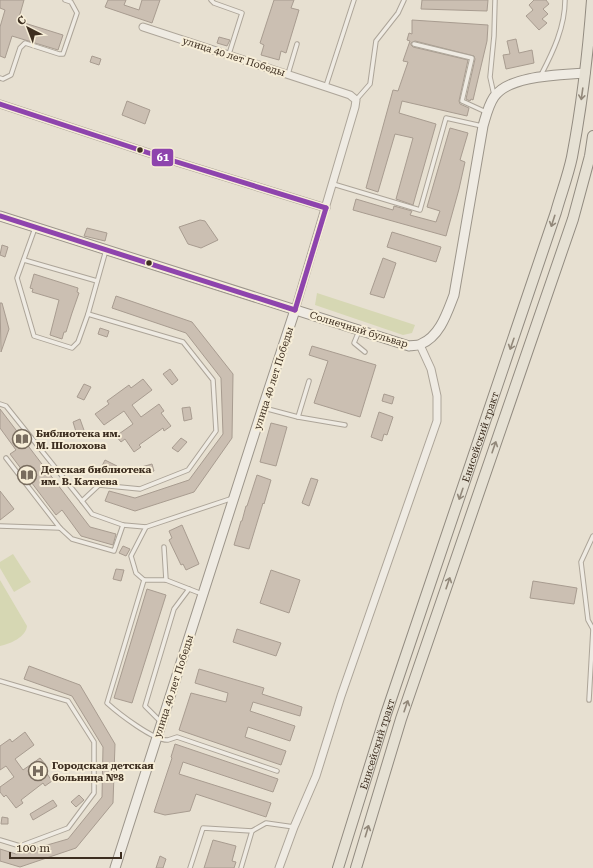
<svg xmlns="http://www.w3.org/2000/svg" width="593" height="868" viewBox="0 0 593 868" font-family="'Roboto Serif',serif">
	<rect width="100%" height="100%" fill="#e7e0d1"/>
	<g fill="#d6d7b3">
		<path d="M317,293L415,325L412,333L403,335L315,305Z"/>
		<path d="M13,554L31,582L14,592L0,568V562Z"/>
		<path d="M0,580L27,626C26,637 10,644 0,646Z"/>
	</g>
	<g fill="#cbbfb2" stroke="#a89c90">
		<path d="M0,0H24L18,21L63,35L58,50L12,36L5,58L0,56V27L5,10L0,8Z"/>
		<path d="M108,0H126L124,5L139,10L142,0H160L152,23L105,7Z"/>
		<path d="M274,0H294L291,8L299,10L286,53L281,51L279,60L261,55L264,45L260,43Z"/>
		<path d="M422,0H488L487,11L421,9Z"/>
		<path d="M534,0H546L549,4L543,9L548,14L542,19L547,23L539,30L526,16L533,10L529,5Z"/>
		<path d="M412,20L488,25L487,41L473,100L471,99L470,101L466,99L475,59L474,56L415,41L411,43V45L413,47L468,60L459,101L460,104L469,108L467,116L402,101L399,113L436,124L413,205L396,199L413,138L395,134L378,192L366,188L393,90L398,91L408,62L403,61L410,41L407,40L409,33L412,34Z"/>
		<path d="M219,37L230,40L227,46L217,43Z"/>
		<path d="M516,39L519,53L532,50L534,63L506,69L503,55L510,54L507,41Z"/>
		<path d="M92,56L101,59L99,65L90,62Z"/>
		<path d="M127,101L150,110L145,124L122,115Z"/>
		<path d="M450,128L468,133L460,160L465,162L459,189L446,236L353,210L356,199L393,210L394,206L412,211L410,215L436,222L440,211L427,207Z"/>
		<path d="M200,220L205,221L218,240L201,248L188,244L179,227Z"/>
		<path d="M87,228L107,233L105,241L84,236Z"/>
		<path d="M392,232L441,247L436,262L387,247Z"/>
		<path d="M2,245L8,247L5,257L0,255Z"/>
		<path d="M383,258L396,263L384,298L370,294Z"/>
		<path d="M34,274L78,288L77,292L79,293L72,313L66,332H64L62,339L50,335L59,300L32,292L33,289L30,288Z"/>
		<path d="M116,296L192,322L233,374L232,438L194,492L135,511L105,501L109,491L135,498L189,480L223,434L221,378L186,333L112,308Z"/>
		<path d="M0,303H2L9,329L1,352Z"/>
		<path d="M100,328L109,331L107,337L98,334Z"/>
		<path d="M312,346L376,365L360,417L314,403L328,361L309,355Z"/>
		<path d="M170,369L178,380L172,385L163,374Z"/>
		<path d="M143,379L152,390L132,405L141,417L159,404L164,411L161,413L171,426L164,431L163,428L139,445L141,447L134,452L125,439L121,442L116,436L133,424L124,411L104,425L95,414L109,404L107,401L129,385L131,388Z"/>
		<path d="M84,384L91,387L84,400L77,397Z"/>
		<path d="M384,394L394,397L392,404L382,401Z"/>
		<path d="M190,407L192,419L184,421L182,408Z"/>
		<path d="M0,409L90,527L116,534L113,545L81,536L62,510L56,515L10,454L16,450L0,428Z"/>
		<path d="M379,412L393,417L387,435L384,434L382,441L371,437Z"/>
		<path d="M80,419L85,433L77,435L73,422Z"/>
		<path d="M271,423L287,427L276,466L260,462Z"/>
		<path d="M181,438L187,442L178,452L172,448Z"/>
		<path d="M105,460L117,466L114,472L102,466Z"/>
		<path d="M152,464L154,471L140,475L138,468Z"/>
		<path d="M257,475L271,480L264,504L263,503L249,549L234,545L241,521H242L246,506H247Z"/>
		<path d="M311,478L318,480L309,506L302,503Z"/>
		<path d="M0,491L14,509L0,520Z"/>
		<path d="M182,525L199,564L186,570L183,564L181,565L169,540L172,538L169,531Z"/>
		<path d="M123,546L130,549L126,556L119,553Z"/>
		<path d="M116,569L124,570L121,581L113,579Z"/>
		<path d="M271,570L300,580L289,613L260,603Z"/>
		<path d="M533,581L577,588L574,604L530,598Z"/>
		<path d="M147,589L166,595L132,703L114,698Z"/>
		<path d="M237,629L281,643L276,656L233,642Z"/>
		<path d="M29,666L80,685L115,744L113,803L76,848L20,867L0,861V849L16,854L68,839L102,797L103,747L72,696L24,679Z"/>
		<path d="M199,669L264,688L262,694L302,707L300,716L253,702L250,711L295,726L290,741L248,727L245,737L286,751L281,765L179,730L191,693L226,702L228,693L195,683Z"/>
		<path d="M25,732L34,745L15,759L23,770L40,758L46,765L43,768L52,781L45,786L43,783L21,800L23,803L16,808L6,795L4,797L0,792V787L14,777L6,766L0,770V746L10,739L12,742Z"/>
		<path d="M175,744L278,779L273,792L183,762L179,774L271,803L266,817L196,794L190,811L165,815L154,812L172,758L171,757Z"/>
		<path d="M79,795L84,800L76,807L71,802Z"/>
		<path d="M53,800L57,806L33,820L30,814Z"/>
		<path d="M2,817L8,818V824H1Z"/>
		<path d="M213,840L236,846L232,861L236,862L234,868H204Z"/>
		<path d="M160,856L166,859L163,868H156Z"/>
	</g>
	<g fill="none" stroke-linecap="round" stroke-linejoin="round">
		<g stroke="#ada599" stroke-width="5.5">
			<g id="lane">
				<path d="M211,0L214,3L242,13L229,54"/>
				<path d="M414,44L472,58L462,101L486,112"/>
				<path d="M288,74L297,44"/>
				<path d="M541,75C553,52 565,27 565,0"/>
				<path d="M0,78L3,79L11,75L20,48L25,43L59,54H63L77,13L71,2L65,0"/>
				<path d="M326,86L354,0"/>
				<path d="M494,95L490,77L494,36L495,0"/>
				<path d="M356,100L370,84L376,41L398,13L404,0"/>
				<path d="M333,184L420,210L446,118L482,126"/>
				<path d="M35,228L17,278L34,336L72,348L78,342L88,314L106,250"/>
				<path d="M24,260L97,281"/>
				<path d="M88,314L183,342L213,380L216,431L188,470L140,489L99,485L82,501L92,514L123,525L146,527"/>
				<path d="M359,331L354,343L365,352"/>
				<path d="M0,404L6,406L82,501"/>
				<path d="M264,408L298,417L345,425"/>
				<path d="M298,417L309,381"/>
				<path d="M6,458L60,528L72,539L114,551L123,525"/>
				<path d="M0,526L60,528"/>
				<path d="M593,536L581,562L588,620L593,629"/>
				<path d="M164,547L166,580"/>
				<path d="M144,580L107,703C118,713 154,741 168,740C171,739 174,738 177,737L277,771"/>
				<path d="M202,594L166,580H144L136,573L131,556L146,527L233,498"/>
				<path d="M0,681L68,701L94,742V793L68,828L20,846L0,840"/>
				<path d="M589,700L593,629"/>
				<path d="M161,722L145,706L174,609L189,589"/>
				<path d="M190,868L203,828L252,831L266,823L294,827"/>
				<path d="M241,868L252,831"/>
			</g>
		</g>
		<g stroke="#ada599" stroke-width="9">
			<g id="street">
				<path d="M143,27L326,87L350,95L356,100L355,107L295,310"/>
				<path d="M0,104L164,158L326,208"/>
				<path d="M279,868L294,827L316,776L341,696L437,421V396L431,369L420,345"/>
			</g>
		</g>
		<g stroke="#9c958a" stroke-width="11">
			<g id="secondary">
				<path d="M0,216L409,346C412,345 418,346 421,344C440,336 447,313 454,295L483,126C486,116 488,106 494,97C509,75 560,75 585,73"/>
				<path d="M115,868L263,407L295,310"/>
			</g>
		</g>
		<g stroke="#928b80" stroke-width="12">
			<g id="primary">
				<path id="s1" d="M338,868L386,714L556,212C561,194 568,176 572,157C582,105 588,53 592,0"/>
				<path d="M356,868L401,719L573,219L590,156L593,136"/>
			</g>
		</g>
		<use href="#lane" stroke="#efebe3" stroke-width="3.5"/>
		<use href="#street" stroke="#efebe3" stroke-width="7"/>
		<use href="#secondary" stroke="#efebe3" stroke-width="9"/>
		<use href="#primary" stroke="#e6e1d4" stroke-width="10"/>
		<g stroke="#f7eed8" stroke-width="8">
			<g id="bus-1">
				<path d="M0,104L164,158L326,208"/>
				<path d="M0,216L295,310"/>
				<path d="M295,310L326,208"/>
			</g>
		</g>
		<use href="#bus-1" stroke="#8e44ad" stroke-width="5"/>
	</g>
	<defs><path id="oneway-shaft" d="M-6 0H5M1.5-3L5.5 0L1.5 3" fill="none" stroke-width="1.6" stroke-linecap="round" stroke-linejoin="round"/></defs>
	<g stroke="#92887a">
		<use href="#oneway-shaft" transform="translate(582 94) rotate(98)"/>
		<use href="#oneway-shaft" transform="translate(553 221) rotate(108)"/>
		<use href="#oneway-shaft" transform="translate(512 344) rotate(109)"/>
		<use href="#oneway-shaft" transform="translate(494 447) rotate(-71)"/>
		<use href="#oneway-shaft" transform="translate(461 494) rotate(109)"/>
		<use href="#oneway-shaft" transform="translate(448 583) rotate(-71)"/>
		<use href="#oneway-shaft" transform="translate(406 706) rotate(-71)"/>
		<use href="#oneway-shaft" transform="translate(367 831) rotate(-73)"/>
	</g>
	<defs>
		<g id="library-ring" transform="scale(1)"><circle r="9.5" fill="#f7eed8" stroke="#786c5e" stroke-width="1.5"/><path d="M-6-4Q-3-5.5-.7-3.5V5Q-3 3-6 4ZM6-4Q3-5.5 .7-3.5V5Q3 3 6 4Z" fill="#786c5e"/></g>
		<g id="hospital-ring" transform="scale(1)"><circle r="9.5" fill="#f7eed8" stroke="#786c5e" stroke-width="1.5"/><path d="M-5-5h3v3.5h4V-5h3V5h-3V1.5h-4V5h-3Z" fill="#786c5e"/></g>
	</defs>
	<g fill-rule="evenodd">
		<use href="#library-ring" x="22" y="439"/>
		<use href="#library-ring" x="27" y="475"/>
		<use href="#hospital-ring" x="38" y="771"/>
	</g>
	<g fill="#3d2e20" stroke="#f7eed8" stroke-width="1.5">
		<circle cx="140" cy="150" r="3.5"/>
		<circle cx="149" cy="263" r="3.5"/>
	</g>
	<g text-anchor="middle" stroke-width="4" stroke-linejoin="round" paint-order="stroke">
		<g font-size="10" fill="#3d2e20" stroke="#f7eed8">
			<text transform="translate(234 56) rotate(18)" y="4">улица 40 лет Победы</text>
			<text transform="translate(359 329) rotate(17)" y="4">Солнечный бульвар</text>
			<text transform="translate(273 378) rotate(-72)" y="4">улица 40 лет Победы</text>
			<text dy="4" stroke="none"><textPath href="#s1" startOffset="454">Енисейский тракт</textPath></text>
			<text transform="translate(173 686) rotate(-72)" y="4">улица 40 лет Победы</text>
			<text dy="4" stroke="none"><textPath href="#s1" startOffset="130">Енисейский тракт</textPath></text>
		</g>
		<g font-size="10" font-weight="bold" fill="#3d2e20" stroke="#f7eed8" text-anchor="start">
			<text x="36" y="437">Библиотека им.<tspan x="36" dy="12">М. Шолохова</tspan></text>
			<text x="41" y="473">Детская библиотека<tspan x="41" dy="12">им. В. Катаева</tspan></text>
			<text x="52" y="769">Городская детская<tspan x="52" dy="12">больница №8</tspan></text>
		</g>
	</g>
	<rect stroke="#f7eed8" stroke-width="1.5" x="151" y="148" width="23" height="19" rx="4" fill="#8e44ad"/>
	<g font-size="11" text-anchor="middle" font-weight="bold" fill="#fff">
		<text x="163" y="161">61</text>
	</g>
	<g transform="translate(28 28) rotate(318)" stroke="#f7eed8" stroke-width="3" paint-order="stroke">
	<path d="M0-3L7 15L0 10L-7 15Z" fill="#3d2e20"/>
	<text y="-6" font-size="11" font-weight="bold" text-anchor="middle" fill="#3d2e20">С</text>
	</g>
	<path d="M10 852v6h111v-6" fill="none" stroke="#3d2e20" stroke-width="2"/>
	<text x="16" y="852" font-size="12" fill="#3d2e20" stroke="#f7eed8" stroke-width="3" paint-order="stroke">100 m</text>
</svg>
